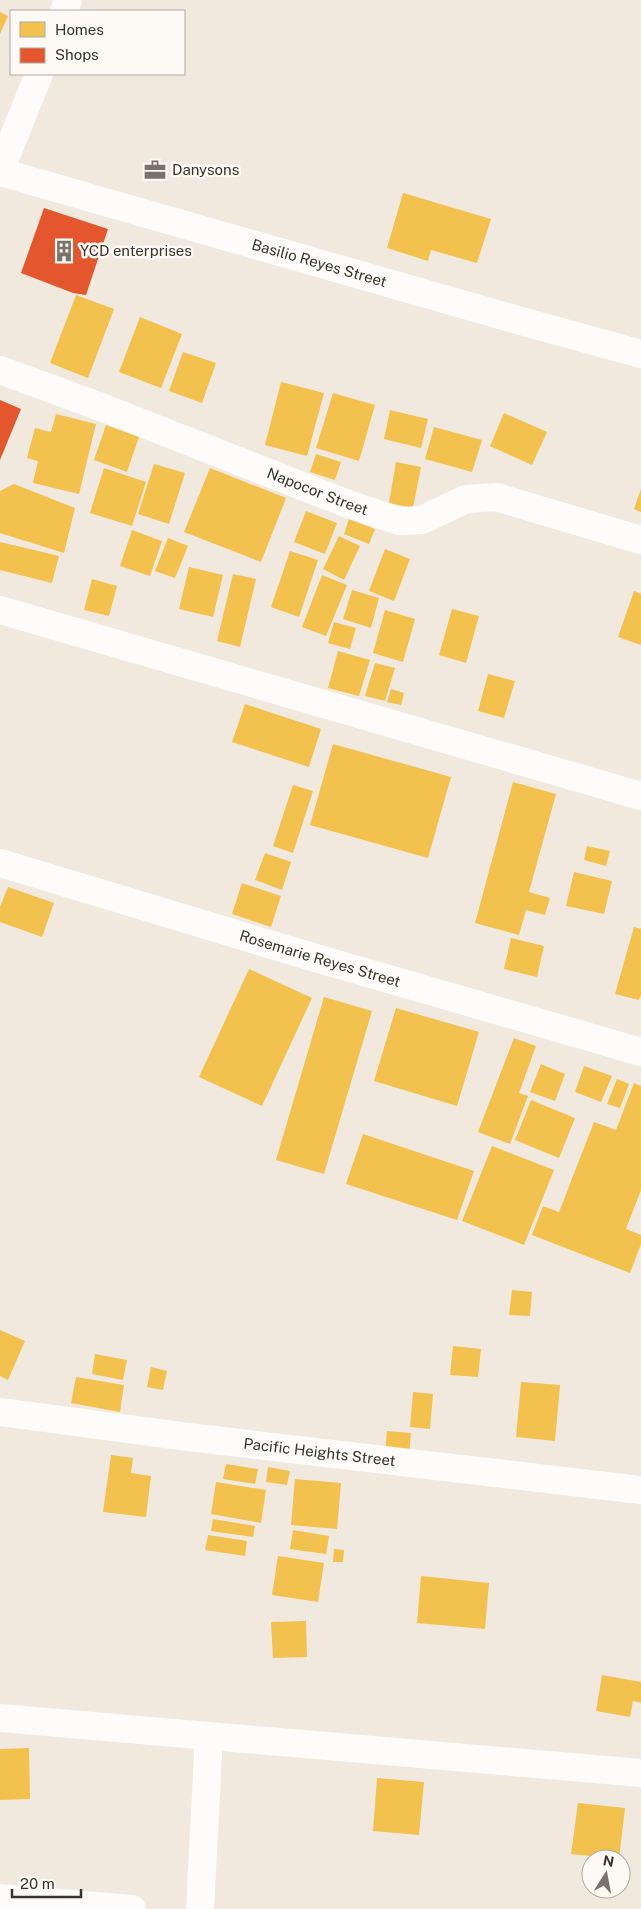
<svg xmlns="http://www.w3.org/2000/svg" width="641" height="1909" viewBox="0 0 641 1909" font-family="'Public Sans',sans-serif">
	<rect width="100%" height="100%" fill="#f2e9de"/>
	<g fill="#f2c14e">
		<path d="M0,12L8,16L0,34Z"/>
		<path d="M403,193L491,219L477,263L431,250L428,261L387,248Z"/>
		<path d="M76,295L114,309L88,378L50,363Z"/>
		<path d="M140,317L182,334L161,388L119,372Z"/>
		<path d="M183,352L216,363L202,403L169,391Z"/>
		<path d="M281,382L324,393L307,456L265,445Z"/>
		<path d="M333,393L375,405L359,461L316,448Z"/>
		<path d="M390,410L428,419L421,448L384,439Z"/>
		<path d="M504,413L547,432L532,465L490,446Z"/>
		<path d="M56,414L96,424L79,494L33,483L38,461L27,458L35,428L51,432Z"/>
		<path d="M106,425L139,437L127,472L94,460Z"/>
		<path d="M434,427L482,440L472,472L425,459Z"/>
		<path d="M316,454L341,462L335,480L310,472Z"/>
		<path d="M396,462L421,467L413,508L389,503Z"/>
		<path d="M154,464L185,473L169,524L138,514Z"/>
		<path d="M104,468L146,482L132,526L90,513Z"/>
		<path d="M210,468L286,498L261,562L184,532Z"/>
		<path d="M14,484L75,508L64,553L0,533V491Z"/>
		<path d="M641,489V512L634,509Z"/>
		<path d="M306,511L337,523L325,554L294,542Z"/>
		<path d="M349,519L375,529L369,544L344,534Z"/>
		<path d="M132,530L162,541L150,576L120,566Z"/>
		<path d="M339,536L360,546L344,580L323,569Z"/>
		<path d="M168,538L188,546L175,578L155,571Z"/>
		<path d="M0,542L59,556L52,583L0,570Z"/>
		<path d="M385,549L410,559L394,601L369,591Z"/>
		<path d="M290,551L318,560L299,617L271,607Z"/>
		<path d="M189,567L223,575L213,617L179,609Z"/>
		<path d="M233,574L256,579L240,647L217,641Z"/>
		<path d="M322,575L347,585L326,636L302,627Z"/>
		<path d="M92,579L117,586L109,616L84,610Z"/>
		<path d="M352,590L379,598L371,628L343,619Z"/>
		<path d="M634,591L641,594V645L618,637Z"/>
		<path d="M452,609L479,616L466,663L439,655Z"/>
		<path d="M385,610L415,619L403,662L373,653Z"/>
		<path d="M334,622L356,628L350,649L328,643Z"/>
		<path d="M338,651L370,660L359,696L328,688Z"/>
		<path d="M375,663L395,668L385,701L365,696Z"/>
		<path d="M488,674L515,681L504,718L478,711Z"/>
		<path d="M391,689L404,693L401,705L387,702Z"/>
		<path d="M245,704L321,729L309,767L232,742Z"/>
		<path d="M333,744L451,777L428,858L310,825Z"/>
		<path d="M513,782L556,794L529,892L550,898L545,915L526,910L519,935L475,923Z"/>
		<path d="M293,785L313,791L293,853L273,846Z"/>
		<path d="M587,846L610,851L606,866L584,860Z"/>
		<path d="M265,853L291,862L282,890L255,880Z"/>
		<path d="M574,872L612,881L604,914L566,906Z"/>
		<path d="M242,883L281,896L271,927L232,914Z"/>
		<path d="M8,887L54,903L42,937L0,922V907Z"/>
		<path d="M634,927L641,929V995L639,1000L615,994Z"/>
		<path d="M511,938L544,946L537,977L504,969Z"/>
		<path d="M249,969L312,998L262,1106L199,1077Z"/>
		<path d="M324,997L372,1011L324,1174L276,1160Z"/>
		<path d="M396,1008L479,1032L457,1106L374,1081Z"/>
		<path d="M514,1038L536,1046L519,1093L528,1096L510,1144L478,1132Z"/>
		<path d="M541,1064L565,1074L555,1101L530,1092Z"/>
		<path d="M584,1066L612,1076L601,1102L575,1092Z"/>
		<path d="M617,1079L629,1084L620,1108L607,1104Z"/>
		<path d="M634,1083L641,1086V1190L626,1229L641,1235V1244L630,1273L532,1235L543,1206L559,1212L594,1122L616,1130Z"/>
		<path d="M531,1100L575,1118L559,1158L515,1140Z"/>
		<path d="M363,1134L474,1171L457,1220L346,1184Z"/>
		<path d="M492,1146L554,1170L524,1245L462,1221Z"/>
		<path d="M512,1290L532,1292L530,1316L509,1315Z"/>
		<path d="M0,1330L25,1341L8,1380L0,1376Z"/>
		<path d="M453,1346L481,1349L478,1377L450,1375Z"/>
		<path d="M95,1354L127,1360L123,1380L92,1374Z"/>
		<path d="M151,1367L167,1371L163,1390L147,1387Z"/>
		<path d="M76,1377L124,1385L120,1412L71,1403Z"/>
		<path d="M521,1382L560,1385L555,1441L516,1437Z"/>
		<path d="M413,1392L433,1394L430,1429L410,1427Z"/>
		<path d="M387,1431L411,1433L409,1455L385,1453Z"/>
		<path d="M111,1455L133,1458L131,1473L151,1476L146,1517L103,1512Z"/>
		<path d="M226,1464L258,1469L255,1484L223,1479Z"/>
		<path d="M268,1467L290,1471L287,1485L266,1482Z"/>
		<path d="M295,1479L341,1483L337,1529L291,1525Z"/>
		<path d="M216,1482L266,1490L261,1523L211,1514Z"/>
		<path d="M213,1519L255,1526L253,1537L211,1531Z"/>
		<path d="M293,1530L329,1536L326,1554L290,1549Z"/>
		<path d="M208,1535L247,1541L245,1556L205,1550Z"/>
		<path d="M334,1549L344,1550L343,1562H333Z"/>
		<path d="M278,1556L324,1563L318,1602L272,1595Z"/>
		<path d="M421,1576L489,1583L485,1629L417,1623Z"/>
		<path d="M306,1621L307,1657L273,1658L271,1622Z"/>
		<path d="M602,1675L641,1682V1703L633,1701L630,1717L596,1711Z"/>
		<path d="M29,1748L30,1799L0,1800V1749Z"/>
		<path d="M377,1778L424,1782L419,1835L373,1831Z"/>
		<path d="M578,1803L625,1808L619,1859L571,1854Z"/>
	</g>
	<g fill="#e4572e">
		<path d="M44,208L108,229L86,295L73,293L21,273Z"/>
		<path d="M0,400L21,409L0,460Z"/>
	</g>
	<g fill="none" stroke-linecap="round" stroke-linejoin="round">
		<g stroke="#fdfcfa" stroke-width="28">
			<path id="s1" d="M0,172L521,321L641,354"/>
			<path id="s2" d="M0,370L101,407L348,504L399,521L422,520L466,499L496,497L641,540"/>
			<path d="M0,610L641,796"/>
			<path id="s3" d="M0,863L302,954L641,1052"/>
			<path id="s4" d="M0,1412L188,1437L641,1490"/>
			<path d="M0,1718L641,1773"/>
			<path d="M0,1898L132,1909"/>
			<path d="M200,1909L209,1736"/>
		</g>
		<g stroke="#fdfcfa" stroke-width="28">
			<path d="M64,11L68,0"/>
			<path d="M0,171L39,74"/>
		</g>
	</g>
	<defs>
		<g id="office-bare" transform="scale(1.725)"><path d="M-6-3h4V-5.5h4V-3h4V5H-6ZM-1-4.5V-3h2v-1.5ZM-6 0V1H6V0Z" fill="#7a736a" stroke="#fdf9f5" stroke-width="2.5" paint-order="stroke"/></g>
		<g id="building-bare" transform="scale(1.725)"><path d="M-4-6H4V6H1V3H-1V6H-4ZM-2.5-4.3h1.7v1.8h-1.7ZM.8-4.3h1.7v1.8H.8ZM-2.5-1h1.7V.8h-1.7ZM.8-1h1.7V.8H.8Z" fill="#7a736a" stroke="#fdf9f5" stroke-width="2.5" paint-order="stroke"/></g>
	</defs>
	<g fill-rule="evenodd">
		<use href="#office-bare" x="155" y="170"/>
		<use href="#building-bare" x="64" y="251"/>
	</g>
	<g text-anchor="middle" stroke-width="5" stroke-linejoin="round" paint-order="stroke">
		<g font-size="15" fill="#39332b" stroke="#fdf9f5" text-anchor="start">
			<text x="172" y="175">Danysons</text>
			<text x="80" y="256">YCD enterprises</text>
		</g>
		<g font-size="15" fill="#39332b" stroke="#fdf9f5">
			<text dy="5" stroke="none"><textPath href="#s1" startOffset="332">Basilio Reyes Street</textPath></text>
			<text dy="5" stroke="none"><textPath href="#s2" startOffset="340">Napocor Street</textPath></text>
			<text dy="5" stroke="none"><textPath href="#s3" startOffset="334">Rosemarie Reyes Street</textPath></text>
			<text dy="5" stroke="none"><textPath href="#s4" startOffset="322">Pacific Heights Street</textPath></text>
		</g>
	</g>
	<rect x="10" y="10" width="175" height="65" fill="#fdf9f5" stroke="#afaaa4"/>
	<rect x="20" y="22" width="25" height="15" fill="#f2c14e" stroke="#afaaa4"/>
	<text x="55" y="35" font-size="15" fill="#39332b">Homes</text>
	<rect x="20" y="48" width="25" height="15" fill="#e4572e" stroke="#afaaa4"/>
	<text x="55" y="60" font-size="15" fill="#39332b">Shops</text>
	<g transform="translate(606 1874) rotate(11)"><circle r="24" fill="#fdf9f5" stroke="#afaaa4"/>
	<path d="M0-4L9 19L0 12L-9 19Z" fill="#7a736a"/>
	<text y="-8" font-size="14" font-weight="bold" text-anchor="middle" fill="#39332b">N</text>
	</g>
	<path d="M12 1889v8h69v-8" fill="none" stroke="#39332b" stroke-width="2.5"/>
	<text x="20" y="1889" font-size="15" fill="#39332b" stroke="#fdf9f5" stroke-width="4" paint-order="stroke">20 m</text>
</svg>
